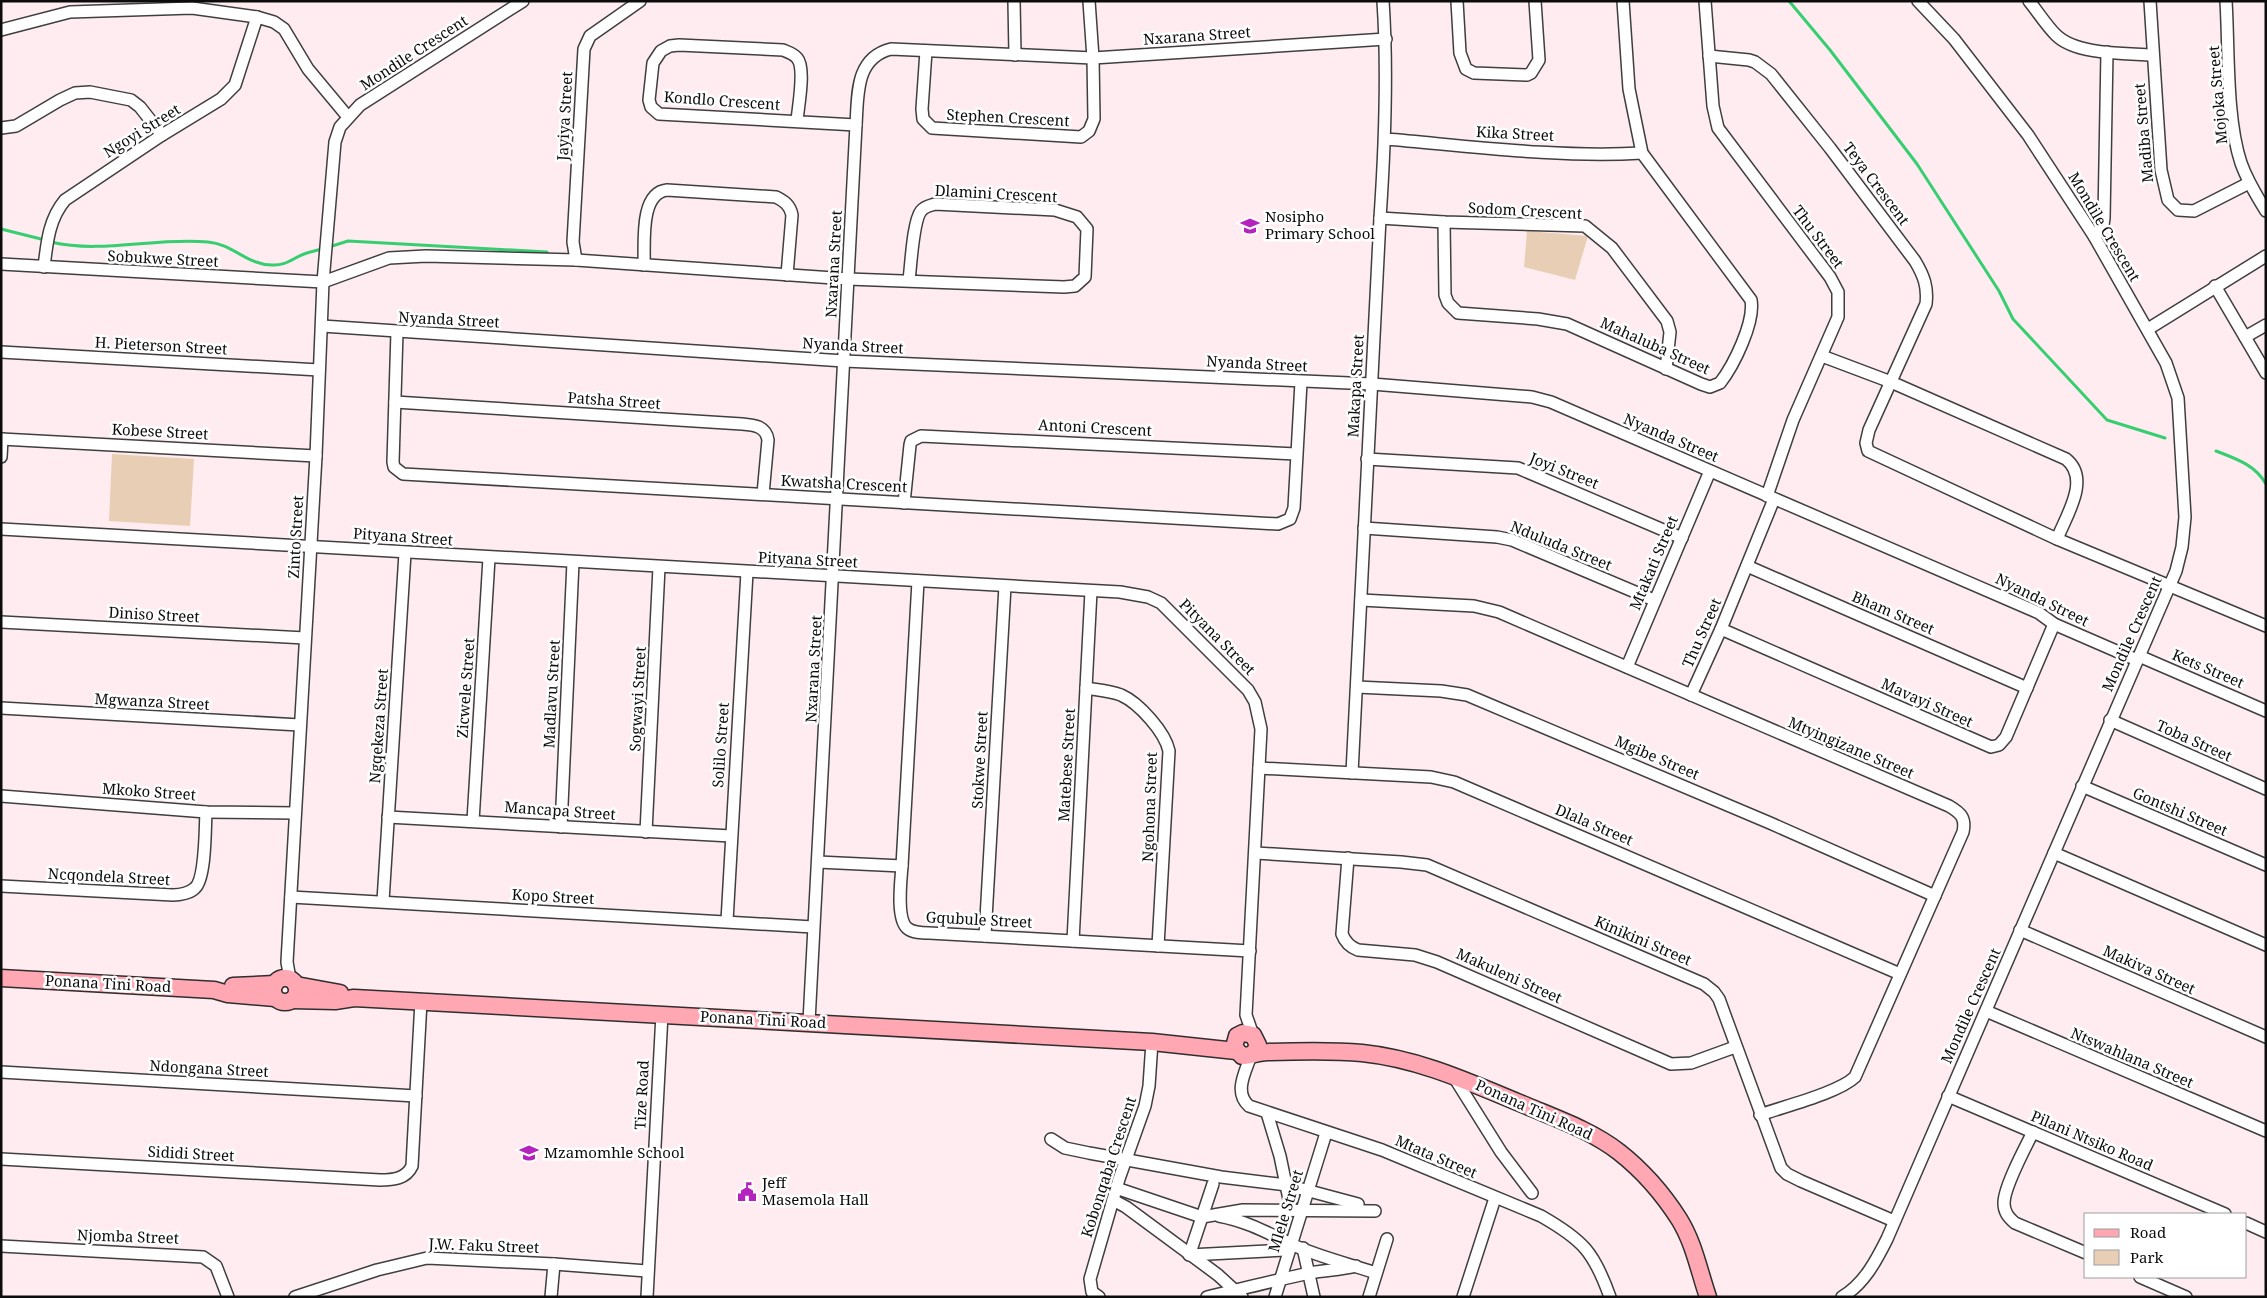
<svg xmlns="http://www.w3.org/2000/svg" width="2267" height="1298" viewBox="0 0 2267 1298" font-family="'Noto Serif',serif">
	<rect width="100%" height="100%" fill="#ffecf0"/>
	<g fill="#e9ceb6">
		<path d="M1527,231L1588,236L1575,280L1524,267Z"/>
		<path d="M112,454L194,459L190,526L109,521Z"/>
	</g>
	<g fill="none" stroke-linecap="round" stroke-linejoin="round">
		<g stroke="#36ce71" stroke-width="3">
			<path d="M1789,1L1830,50L1917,164L1999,291L2013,319L2107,420L2165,438"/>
			<path d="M1,229L45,240"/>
			<path d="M51,242C102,254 156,237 208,242C233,244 247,265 272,265C286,266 293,258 304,254C310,252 317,250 323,249"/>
			<path d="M329,247L348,241L547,252"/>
			<path d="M2216,451C2237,459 2255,465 2266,484"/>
		</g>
		<g stroke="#3f3f3f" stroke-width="14">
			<g id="street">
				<path d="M1014,1L1015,55"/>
				<path d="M1457,1L1460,53L1466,69L1474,73L1527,75L1531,73L1539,60L1535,1"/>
				<path d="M1705,1L1713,106L1718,128L1830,277L1838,292V317L1793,420L1767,496"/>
				<path d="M2029,1C2038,12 2046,25 2056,35C2076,55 2125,53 2152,55"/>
				<path d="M2150,1L2161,170L2168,200L2178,210L2194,211L2249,183"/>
				<path d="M2226,1C2229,49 2226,118 2241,163C2247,180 2256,195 2266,211"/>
				<path d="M1,30L70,12L192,8L257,17L274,22L284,29L308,69L348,117"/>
				<path d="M926,51L922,109L923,119L932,128L1081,137L1089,131L1094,119L1093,58L1089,1"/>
				<path d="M1709,56L1749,60L1755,62L1771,74L1830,148L1915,261C1924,276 1928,287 1926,304L1869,430L1866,443L1868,451L2057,539L2266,626"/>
				<path d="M797,121C798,107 806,68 797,58C794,54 788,52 783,50L679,45L670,46L661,51L653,63L649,100L651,107L659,114L856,125"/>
				<path d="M1,128L16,126L60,100L75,93L90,92L131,100L140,107L162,135"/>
				<path d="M1386,139C1469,146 1559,158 1642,153"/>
				<path d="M1380,218L1444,222L1585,226L1612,248L1667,321L1670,332L1666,369"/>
				<path d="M1444,222L1445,295L1448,303L1458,313L1538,319L1567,324L1701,384L1710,387L1720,383C1734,365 1755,322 1751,300L1642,153L1629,89L1623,1"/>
				<path d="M2094,236L2103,225L2104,218L2107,52"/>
				<path d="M576,260L573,242L584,49L590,36L640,1"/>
				<path d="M1,264L323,282L389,258L426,256L576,260L848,279L1064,287L1075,286L1085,277L1087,229L1077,217L1055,210L935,204C929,206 925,206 921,211C913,221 911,265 909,280"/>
				<path d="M644,265C645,245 639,193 667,190L776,197C784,201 790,205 792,215L787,275"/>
				<path d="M44,267C47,242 49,219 65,200L162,135L221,99L235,85L257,17"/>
				<path d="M2215,286L2266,373"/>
				<path d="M322,326L844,361L1372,384L1532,397L1551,402L2039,613L2054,624L2137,660"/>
				<path d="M2148,329L2266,256"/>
				<path d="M397,332L393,462L394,467L403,474L1278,524L1290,519L1294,508L1301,382"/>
				<path d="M2245,337L2266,325"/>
				<path d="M1,352L319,370"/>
				<path d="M1822,356L1891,382L2066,459C2091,479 2066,516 2057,539"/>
				<path d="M395,402L742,424C754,425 766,426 768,440L763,494"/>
				<path d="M1,439L316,456"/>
				<path d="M1,457L2,439"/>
				<path d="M1367,459L1518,468L1682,538"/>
				<path d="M904,503L910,445L911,441L921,436L1296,454"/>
				<path d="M1364,528L1497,537L1512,540L1654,600"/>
				<path d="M1,529L1120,592L1148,597L1161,603L1248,690L1255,702L1261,729L1246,1015L1253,1035"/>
				<path d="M1747,566L2027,688"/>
				<path d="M918,581L902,866C901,880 896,918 907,928C913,933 922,933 929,933L1250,951"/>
				<path d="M1361,600L1474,606L1499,612L1949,806C1961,813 1966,818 1963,832L1855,1077C1838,1093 1785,1106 1760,1115"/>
				<path d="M1,622L305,638"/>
				<path d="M1721,629L1991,747L1999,745L2006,737L2054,624"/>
				<path d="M2139,656L2266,711"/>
				<path d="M1627,667L1710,471"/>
				<path d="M1357,687L1441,691L1467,695L1770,823L1935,896"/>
				<path d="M1086,688C1097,690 1110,691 1121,695C1139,703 1165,732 1169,751L1158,946"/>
				<path d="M1691,695L1721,629L1774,499"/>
				<path d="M1,708L300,725"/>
				<path d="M2110,720L2266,789"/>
				<path d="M1259,768L1431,777L1454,782L1900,974"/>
				<path d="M1352,773L1380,218C1385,145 1388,74 1383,1"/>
				<path d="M2082,786L2266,865"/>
				<path d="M1,796L206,812L295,813"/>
				<path d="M388,817L731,836"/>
				<path d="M473,821L489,558"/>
				<path d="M561,827L573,562"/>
				<path d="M646,832L659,567"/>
				<path d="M1256,853L1401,862L1427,865L1704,984L1714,992L1719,999L1781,1168L1787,1174L1801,1181L1894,1221"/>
				<path d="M2054,853L2266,945"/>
				<path d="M1348,858L1342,934C1345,942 1350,947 1358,950L1415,955L1437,962L1671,1064L1691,1063L1735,1047"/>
				<path d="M818,862L902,866"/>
				<path d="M1,886L173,895C180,895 190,893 195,888C206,878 205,827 206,812"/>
				<path d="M291,897L813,927"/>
				<path d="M383,901L405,553"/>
				<path d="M727,921L747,572"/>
				<path d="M2020,930L2266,1037"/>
				<path d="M985,936L1005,586"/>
				<path d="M1073,941L1091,591"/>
				<path d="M290,979L287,962L316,456L323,282L335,142L340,127L360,105L523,1"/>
				<path d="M1986,1011L2266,1131"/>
				<path d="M809,1022L856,125C858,95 855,58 891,49L1093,58L1386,39"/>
				<path d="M1251,1055C1246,1071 1233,1092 1249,1106L1382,1150L1541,1216C1583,1240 1594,1252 1610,1297"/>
				<path d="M1,1072L416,1096"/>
				<path d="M1454,1077L1501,1152L1532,1193"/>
				<path d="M1948,1096L2225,1214"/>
				<path d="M1267,1113L1280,1156L1291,1209"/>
				<path d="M2033,1132C2025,1148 2004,1187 2004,1203C2004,1212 2008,1217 2015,1223L2086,1253"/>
				<path d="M1051,1139L1065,1148L1089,1153L1221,1177L1287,1185L1358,1204"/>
				<path d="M1,1159L380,1180C393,1180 406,1179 412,1166L421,1001"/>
				<path d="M1116,1188L1202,1217L1243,1210L1375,1211"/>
				<path d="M1113,1200L1126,1207L1218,1275L1242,1297"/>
				<path d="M1219,1216C1246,1221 1266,1232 1291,1244C1316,1256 1349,1264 1376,1273"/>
				<path d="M2246,1223L2266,1232"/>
				<path d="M1,1246L203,1257L216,1266L228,1297"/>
				<path d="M1192,1247L1213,1184"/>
				<path d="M1303,1248L1314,1297"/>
				<path d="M1189,1255L1285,1250L1291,1247"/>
				<path d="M2140,1277L2186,1297"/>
				<path d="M295,1297L377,1270L427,1258L554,1264L647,1271"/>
				<path d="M551,1297L554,1264"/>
				<path d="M647,1297L662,1014"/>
				<path d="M1099,1297L1092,1292L1090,1279L1119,1179L1145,1106L1149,1086L1152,1042"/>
				<path d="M1207,1297C1241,1289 1276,1280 1310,1273C1326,1270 1341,1270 1356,1266"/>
				<path d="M1275,1297L1326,1133"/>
				<path d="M1369,1297L1387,1239"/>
				<path d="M1463,1297L1495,1198"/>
				<path d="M1842,1297C1864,1284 1876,1261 1887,1239L2176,571L2182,547L2185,517L2178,398L2166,363L2094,236L2028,135L1954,39L1918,1"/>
			</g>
		</g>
		<g stroke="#2e2e2e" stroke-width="19">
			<g id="secondary">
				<circle cx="285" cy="990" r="12"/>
				<path d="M1,978L214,990L228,994L275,998"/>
				<path d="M296,985L340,993"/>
				<path d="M233,986L275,984"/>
				<path d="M292,1000L335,1001L354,998L1152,1042L1236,1051"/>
				<path d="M1254,1053L1258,1045L1253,1035L1243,1033L1237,1036L1234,1047L1242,1056C1250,1056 1259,1052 1268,1052C1299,1051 1331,1050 1362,1053C1421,1059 1473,1084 1527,1106C1558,1119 1592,1131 1619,1152C1642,1170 1663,1194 1679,1219C1694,1243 1699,1271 1708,1297"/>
			</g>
		</g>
		<use href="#street" stroke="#fff" stroke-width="11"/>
		<use href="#secondary" stroke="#ffa7b2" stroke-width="16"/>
	</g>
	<defs>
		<g id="school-bare" transform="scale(1.5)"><path d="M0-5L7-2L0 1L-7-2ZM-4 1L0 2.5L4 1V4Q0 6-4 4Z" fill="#b423bd" stroke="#fff" stroke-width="2.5" paint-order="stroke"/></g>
		<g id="civic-bare" transform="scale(1.5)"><path d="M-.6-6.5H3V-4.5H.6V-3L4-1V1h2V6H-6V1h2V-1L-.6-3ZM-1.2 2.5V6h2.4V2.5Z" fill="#b423bd" stroke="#fff" stroke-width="2.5" paint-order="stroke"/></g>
	</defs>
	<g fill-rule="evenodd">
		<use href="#school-bare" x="1250" y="226"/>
		<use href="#school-bare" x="529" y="1153"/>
		<use href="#civic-bare" x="747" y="1192"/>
	</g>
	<g text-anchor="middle" stroke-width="5" stroke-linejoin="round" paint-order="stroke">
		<g font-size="15" fill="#0c0c0c" stroke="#fff">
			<text transform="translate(1197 36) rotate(-4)" y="5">Nxarana Street</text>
			<text transform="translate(414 53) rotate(-33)" y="5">Mondile Crescent</text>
			<text transform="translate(2218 95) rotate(-95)" y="5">Mojoka Street</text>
			<text transform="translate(722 101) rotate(4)" y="5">Kondlo Crescent</text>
			<text transform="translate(565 116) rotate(-87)" y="5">Jayiya Street</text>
			<text transform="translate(1008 118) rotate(3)" y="5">Stephen Crescent</text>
			<text transform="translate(142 131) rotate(-32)" y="5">Ngoyi Street</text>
			<text transform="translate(2144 133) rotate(-95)" y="5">Madiba Street</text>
			<text transform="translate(1515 134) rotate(3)" y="5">Kika Street</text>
			<text transform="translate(1876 184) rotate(53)" y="5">Teya Crescent</text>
			<text transform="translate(996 194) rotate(3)" y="5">Dlamini Crescent</text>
			<text transform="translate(1525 211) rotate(3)" y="5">Sodom Crescent</text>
			<text transform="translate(2104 227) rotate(59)" y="5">Mondile Crescent</text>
			<text transform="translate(1818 237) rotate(53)" y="5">Thu Street</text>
			<text transform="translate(163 259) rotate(3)" y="5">Sobukwe Street</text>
			<text transform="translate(834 264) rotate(-87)" y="5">Nxarana Street</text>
			<text transform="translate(449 320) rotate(3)" y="5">Nyanda Street</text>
			<text transform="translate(161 346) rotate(3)" y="5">H. Pieterson Street</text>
			<text transform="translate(853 346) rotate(3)" y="5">Nyanda Street</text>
			<text transform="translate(1655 346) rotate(24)" y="5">Mahaluba Street</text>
			<text transform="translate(1257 364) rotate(3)" y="5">Nyanda Street</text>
			<text transform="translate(1356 386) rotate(-87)" y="5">Makapa Street</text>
			<text transform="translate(614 401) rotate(4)" y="5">Patsha Street</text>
			<text transform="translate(1095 428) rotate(3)" y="5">Antoni Crescent</text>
			<text transform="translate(160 432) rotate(3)" y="5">Kobese Street</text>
			<text transform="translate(1671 438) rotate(23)" y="5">Nyanda Street</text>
			<text transform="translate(1564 471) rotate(22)" y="5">Joyi Street</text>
			<text transform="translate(844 484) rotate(3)" y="5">Kwatsha Crescent</text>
			<text transform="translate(296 537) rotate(-87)" y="5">Zinto Street</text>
			<text transform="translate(403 537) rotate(4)" y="5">Pityana Street</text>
			<text transform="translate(1561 546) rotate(22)" y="5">Nduluda Street</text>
			<text transform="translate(808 560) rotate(3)" y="5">Pityana Street</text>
			<text transform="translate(1654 563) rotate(-67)" y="5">Mtakati Street</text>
			<text transform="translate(2042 600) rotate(26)" y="5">Nyanda Street</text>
			<text transform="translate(1893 613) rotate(23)" y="5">Bham Street</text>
			<text transform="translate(154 615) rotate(3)" y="5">Diniso Street</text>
			<text transform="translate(1702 633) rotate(-66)" y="5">Thu Street</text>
			<text transform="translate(2132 634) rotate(-66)" y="5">Mondile Crescent</text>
			<text transform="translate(1217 637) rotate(45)" y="5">Pityana Street</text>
			<text transform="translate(814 669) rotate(-87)" y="5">Nxarana Street</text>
			<text transform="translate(2208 669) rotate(23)" y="5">Kets Street</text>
			<text transform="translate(466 688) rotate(-86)" y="5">Zicwele Street</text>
			<text transform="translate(552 694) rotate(-87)" y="5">Madlavu Street</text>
			<text transform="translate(638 699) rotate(-87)" y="5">Sogwayi Street</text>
			<text transform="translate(152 702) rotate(3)" y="5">Mgwanza Street</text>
			<text transform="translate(1927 703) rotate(24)" y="5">Mavayi Street</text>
			<text transform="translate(379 726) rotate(-86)" y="5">Ngqekeza Street</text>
			<text transform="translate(2194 741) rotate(24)" y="5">Toba Street</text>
			<text transform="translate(721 745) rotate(-86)" y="5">Solilo Street</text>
			<text transform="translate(1851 748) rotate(23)" y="5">Mtyingizane Street</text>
			<text transform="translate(1657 758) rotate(23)" y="5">Mgibe Street</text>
			<text transform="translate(980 760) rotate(-87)" y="5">Stokwe Street</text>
			<text transform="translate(1067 765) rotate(-87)" y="5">Matebese Street</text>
			<text transform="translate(149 792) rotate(4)" y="5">Mkoko Street</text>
			<text transform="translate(1150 807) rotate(-88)" y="5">Ngohona Street</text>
			<text transform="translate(560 811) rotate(4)" y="5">Mancapa Street</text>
			<text transform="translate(2180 812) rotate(23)" y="5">Gontshi Street</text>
			<text transform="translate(1594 825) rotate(23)" y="5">Dlala Street</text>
			<text transform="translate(109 877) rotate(3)" y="5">Ncqondela Street</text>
			<text transform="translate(553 897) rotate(3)" y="5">Kopo Street</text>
			<text transform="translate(979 920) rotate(3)" y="5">Gqubule Street</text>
			<text transform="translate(1643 941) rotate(23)" y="5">Kinikini Street</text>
			<text transform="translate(2149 970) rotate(24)" y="5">Makiva Street</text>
			<text transform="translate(1509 976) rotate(24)" y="5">Makuleni Street</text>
			<text transform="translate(108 984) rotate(3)" y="5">Ponana Tini Road</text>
			<text transform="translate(1971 1006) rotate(-66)" y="5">Mondile Crescent</text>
			<text transform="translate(763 1020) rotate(3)" y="5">Ponana Tini Road</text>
			<text transform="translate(2132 1058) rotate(23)" y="5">Ntswahlana Street</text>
			<text transform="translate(209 1069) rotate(3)" y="5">Ndongana Street</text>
			<text transform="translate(642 1095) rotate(-87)" y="5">Tize Road</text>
			<text transform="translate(1534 1110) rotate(24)" y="5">Ponana Tini Road</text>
			<text transform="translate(2092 1141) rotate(23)" y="5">Pilani Ntsiko Road</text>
			<text transform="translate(191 1154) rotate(3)" y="5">Sididi Street</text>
			<text transform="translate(1436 1157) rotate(23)" y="5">Mtata Street</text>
			<text transform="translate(1109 1167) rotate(-72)" y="5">Kobonqaba Crescent</text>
			<text transform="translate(1286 1211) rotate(-73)" y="5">Mlele Street</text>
			<text transform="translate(128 1237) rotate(2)" y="5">Njomba Street</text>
			<text transform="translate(484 1246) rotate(2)" y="5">J.W. Faku Street</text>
		</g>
		<g font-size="15" fill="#0c0c0c" stroke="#fff" text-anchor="start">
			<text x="1265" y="222">Nosipho<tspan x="1265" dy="17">Primary School</tspan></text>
			<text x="544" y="1158">Mzamomhle School</text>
			<text x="762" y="1188">Jeff<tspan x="762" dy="17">Masemola Hall</tspan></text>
		</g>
	</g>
	<rect width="2267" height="1298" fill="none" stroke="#0c0c0c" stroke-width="5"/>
	<rect x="2084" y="1213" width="162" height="65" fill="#ffffff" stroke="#9e9e9e"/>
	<rect x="2094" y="1229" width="25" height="8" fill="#ffa7b2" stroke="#9e9e9e"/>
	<text x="2130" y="1238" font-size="15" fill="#0c0c0c">Road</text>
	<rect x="2094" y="1250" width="25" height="15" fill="#e9ceb6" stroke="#9e9e9e"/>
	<text x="2130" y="1263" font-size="15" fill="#0c0c0c">Park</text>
</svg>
